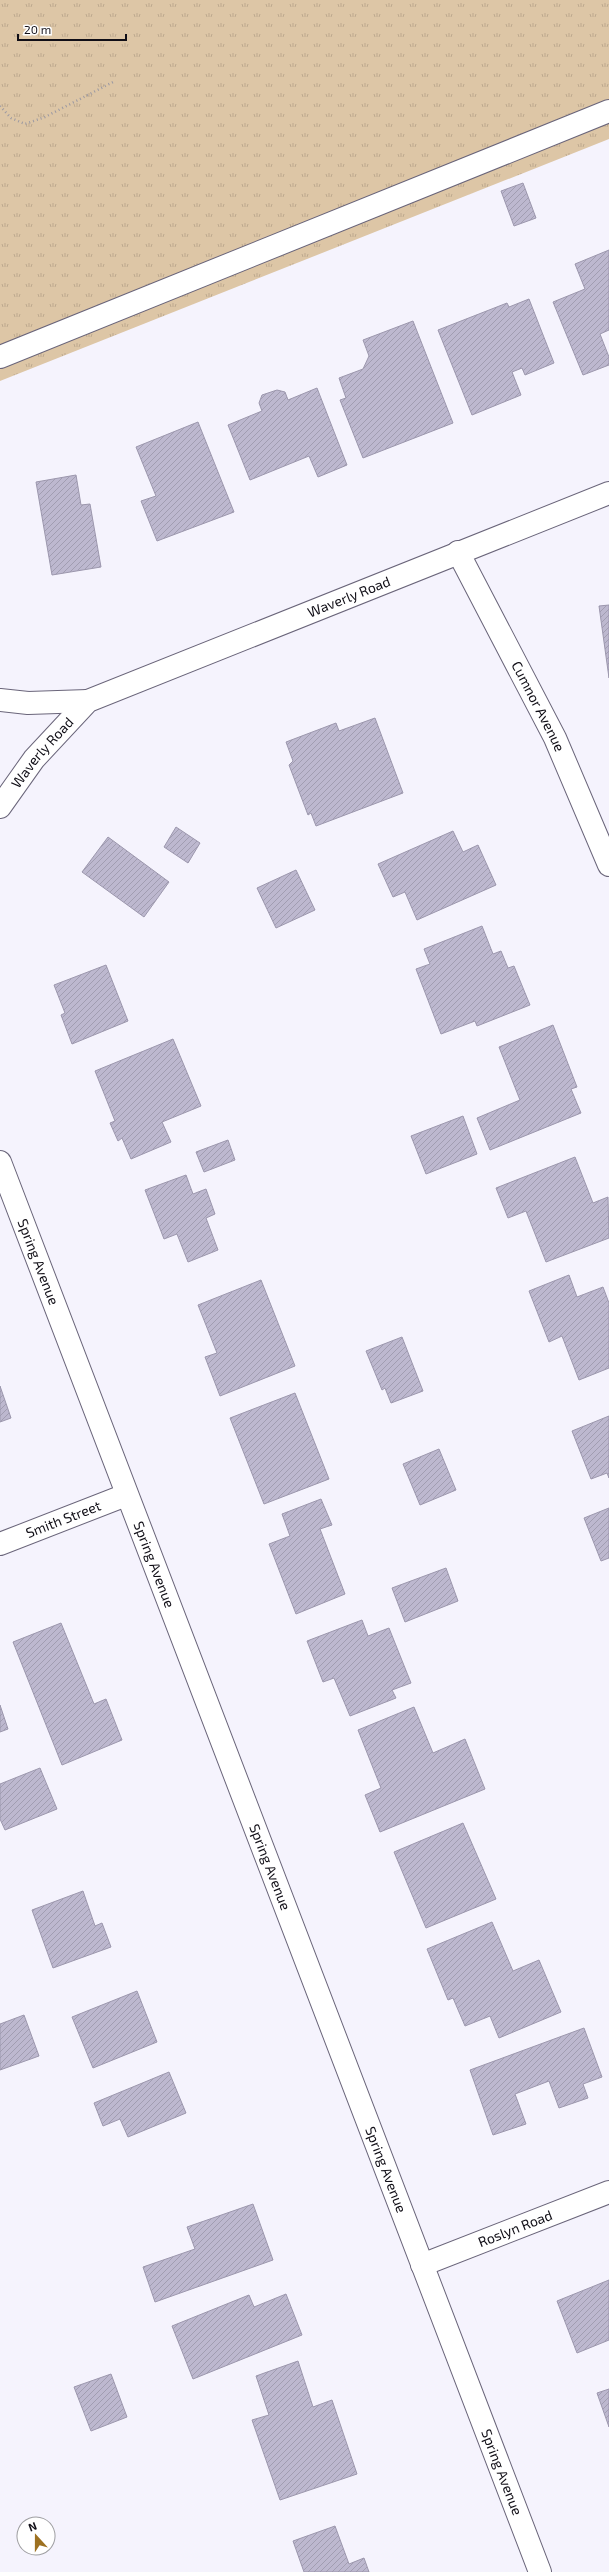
<svg xmlns="http://www.w3.org/2000/svg" width="609" height="2572" viewBox="0 0 609 2572" font-family="'Exo 2',sans-serif">
	<defs>
		<pattern id="grass-tufts" width="24" height="20" patternUnits="userSpaceOnUse"><rect width="24" height="20" fill="#ddc6a6"/><path d="M3 7l-1-3M5 7V3M7 7l1-3M15 17l-1-3M17 17v-4M19 17l1-3" fill="none" stroke="#bda98e"/></pattern>
		<pattern id="building-hatch" width="6" height="6" patternUnits="userSpaceOnUse"><rect width="6" height="6" fill="#bdb8cf"/><path d="M-1 1l2-2M0 6l6-6M5 7l2-2" fill="none" stroke="#a19db1"/></pattern>
	</defs>
	<rect width="100%" height="100%" fill="#f5f3fd"/>
	<path fill="url(#grass-tufts)" d="M0,0H609V139L0,381Z"/>
	<g fill="url(#building-hatch)" stroke="#9c97ad">
		<path d="M523,183L536,218L514,226L501,191Z"/>
		<path d="M609,250V330L600,334L609,357V365L583,375L553,302L585,289L575,264Z"/>
		<path d="M529,299L554,363L525,375L522,368L512,372L521,395L472,415L438,330L507,303L509,307Z"/>
		<path d="M413,321L453,423L363,458L340,400L346,398L339,378L363,369L369,356L363,340Z"/>
		<path d="M317,388L347,465L318,477L309,456L250,480L228,425L262,411L259,403L262,395L277,390L285,392L288,400Z"/>
		<path d="M198,422L234,512L157,541L141,501L156,496L136,447Z"/>
		<path d="M76,475L81,505L90,504L101,567L52,575L36,482Z"/>
		<path d="M609,605V678L599,606Z"/>
		<path d="M375,718L403,793L316,826L311,813L308,815L289,765L293,761L286,742L336,723L339,731Z"/>
		<path d="M176,827L200,843L188,863L164,847Z"/>
		<path d="M453,831L463,852L478,845L496,885L417,920L405,892L393,897L378,864Z"/>
		<path d="M108,837L169,882L144,917L82,872Z"/>
		<path d="M296,870L315,910L276,928L257,888Z"/>
		<path d="M482,926L493,954L501,951L508,968L514,966L530,1005L477,1026L475,1021L441,1034L416,969L430,964L424,949Z"/>
		<path d="M106,965L128,1021L72,1044L61,1015L65,1013L54,985Z"/>
		<path d="M553,1025L577,1087L571,1089L581,1113L490,1150L477,1118L520,1100L499,1047Z"/>
		<path d="M173,1039L201,1106L162,1122L171,1142L131,1159L122,1138L118,1141L110,1123L115,1121L95,1071Z"/>
		<path d="M463,1116L477,1154L426,1174L411,1136Z"/>
		<path d="M228,1140L235,1160L204,1172L196,1152Z"/>
		<path d="M575,1157L593,1203L608,1197L609,1238L546,1262L526,1211L508,1218L496,1188Z"/>
		<path d="M186,1175L193,1194L206,1189L215,1214L206,1218L218,1250L188,1262L177,1234L164,1239L145,1190Z"/>
		<path d="M569,1275L577,1297L603,1287L609,1303V1368L579,1380L562,1336L549,1342L529,1291Z"/>
		<path d="M261,1280L295,1366L220,1396L205,1357L217,1353L198,1305Z"/>
		<path d="M402,1337L423,1391L391,1403L385,1388L382,1390L366,1351Z"/>
		<path d="M0,1386L11,1418L0,1422Z"/>
		<path d="M295,1393L329,1479L264,1504L230,1418Z"/>
		<path d="M609,1416V1478L607,1473L591,1479L572,1431Z"/>
		<path d="M439,1449L456,1490L420,1505L403,1464Z"/>
		<path d="M321,1499L332,1525L320,1529L345,1594L296,1614L269,1544L290,1536L282,1514Z"/>
		<path d="M609,1508V1558L601,1561L584,1518Z"/>
		<path d="M446,1568L458,1601L405,1622L392,1588Z"/>
		<path d="M362,1620L368,1636L389,1628L411,1683L392,1690L396,1698L350,1716L334,1678L323,1682L307,1641Z"/>
		<path d="M61,1623L94,1704L106,1699L122,1740L62,1765L13,1642Z"/>
		<path d="M0,1705L8,1729L0,1732Z"/>
		<path d="M414,1707L433,1753L465,1739L485,1789L380,1832L365,1795L381,1788L358,1730Z"/>
		<path d="M40,1768L57,1809L5,1830L0,1819V1784Z"/>
		<path d="M463,1823L496,1899L426,1928L394,1852Z"/>
		<path d="M83,1891L95,1926L102,1923L111,1947L53,1968L32,1910Z"/>
		<path d="M492,1922L513,1971L539,1960L561,2012L499,2038L490,2016L465,2026L453,1998L448,2000L427,1949Z"/>
		<path d="M137,1991L157,2042L93,2068L72,2017Z"/>
		<path d="M24,2015L39,2056L0,2070V2024Z"/>
		<path d="M584,2028L602,2077L583,2084L588,2098L559,2108L549,2081L515,2094L526,2124L493,2135L470,2070Z"/>
		<path d="M169,2072L186,2113L128,2137L120,2119L103,2126L94,2103Z"/>
		<path d="M253,2204L273,2260L155,2302L143,2267L195,2249L187,2227Z"/>
		<path d="M609,2280V2340L577,2353L557,2301Z"/>
		<path d="M286,2294L302,2335L193,2379L172,2326L249,2295L254,2307Z"/>
		<path d="M298,2361L313,2407L332,2400L357,2474L280,2500L252,2420L269,2415L256,2376Z"/>
		<path d="M111,2374L127,2417L91,2431L74,2387Z"/>
		<path d="M609,2389V2427L597,2393Z"/>
		<path d="M335,2526L349,2564L364,2558L369,2572H304L293,2541Z"/>
	</g>
	<g fill="none" stroke-linecap="round" stroke-linejoin="round">
		<g stroke="#6a657a" stroke-width="24">
			<g id="minor">
				<path d="M0,357L609,111"/>
				<path id="s1" d="M458,552L555,738L609,865"/>
				<path d="M0,700L28,703L88,701"/>
				<path id="s2" d="M0,807L34,759L88,701L609,493"/>
				<path id="s3" d="M0,1162L540,2572"/>
				<path id="s4" d="M0,1544L126,1495"/>
				<path id="s5" d="M422,2265L609,2192"/>
			</g>
		</g>
		<path stroke="#9b99a2" stroke-width="2.5" stroke-dasharray="1 3" stroke-linecap="butt" d="M0,106L11,118L25,124L45,117L115,81"/>
		<use href="#minor" stroke="#fff" stroke-width="22"/>
	</g>
	<g text-anchor="middle" stroke-width="3" stroke-linejoin="round" paint-order="stroke">
		<g font-size="14" fill="#100e16" stroke="#fff">
			<text dy="5" stroke="none"><textPath href="#s2" startOffset="419">Waverly Road</textPath></text>
			<text dy="5" stroke="none"><textPath href="#s1" startOffset="174">Cumnor Avenue</textPath></text>
			<text dy="5" stroke="none"><textPath href="#s2" startOffset="69">Waverly Road</textPath></text>
			<text dy="5" stroke="none"><textPath href="#s3" startOffset="107">Spring Avenue</textPath></text>
			<text dy="5" stroke="none"><textPath href="#s4" startOffset="68">Smith Street</textPath></text>
			<text dy="5" stroke="none"><textPath href="#s3" startOffset="431">Spring Avenue</textPath></text>
			<text dy="5" stroke="none"><textPath href="#s3" startOffset="755">Spring Avenue</textPath></text>
			<text dy="5" stroke="none"><textPath href="#s3" startOffset="1079">Spring Avenue</textPath></text>
			<text dy="5" stroke="none"><textPath href="#s5" startOffset="100">Roslyn Road</textPath></text>
			<text dy="5" stroke="none"><textPath href="#s3" startOffset="1403">Spring Avenue</textPath></text>
		</g>
	</g>
	<g transform="translate(36 2536) rotate(339)"><circle r="19" fill="#ffffff" stroke="#9f9fa2"/>
	<path d="M0-3L7 15L0 10L-7 15Z" fill="#9d7121"/>
	<text y="-6" font-size="11" font-weight="bold" text-anchor="middle" fill="#100e16">N</text>
	</g>
	<path d="M18 34v6h108v-6" fill="none" stroke="#100e16" stroke-width="2"/>
	<text x="24" y="34" font-size="12" fill="#100e16" stroke="#ffffff" stroke-width="3" paint-order="stroke">20 m</text>
</svg>
